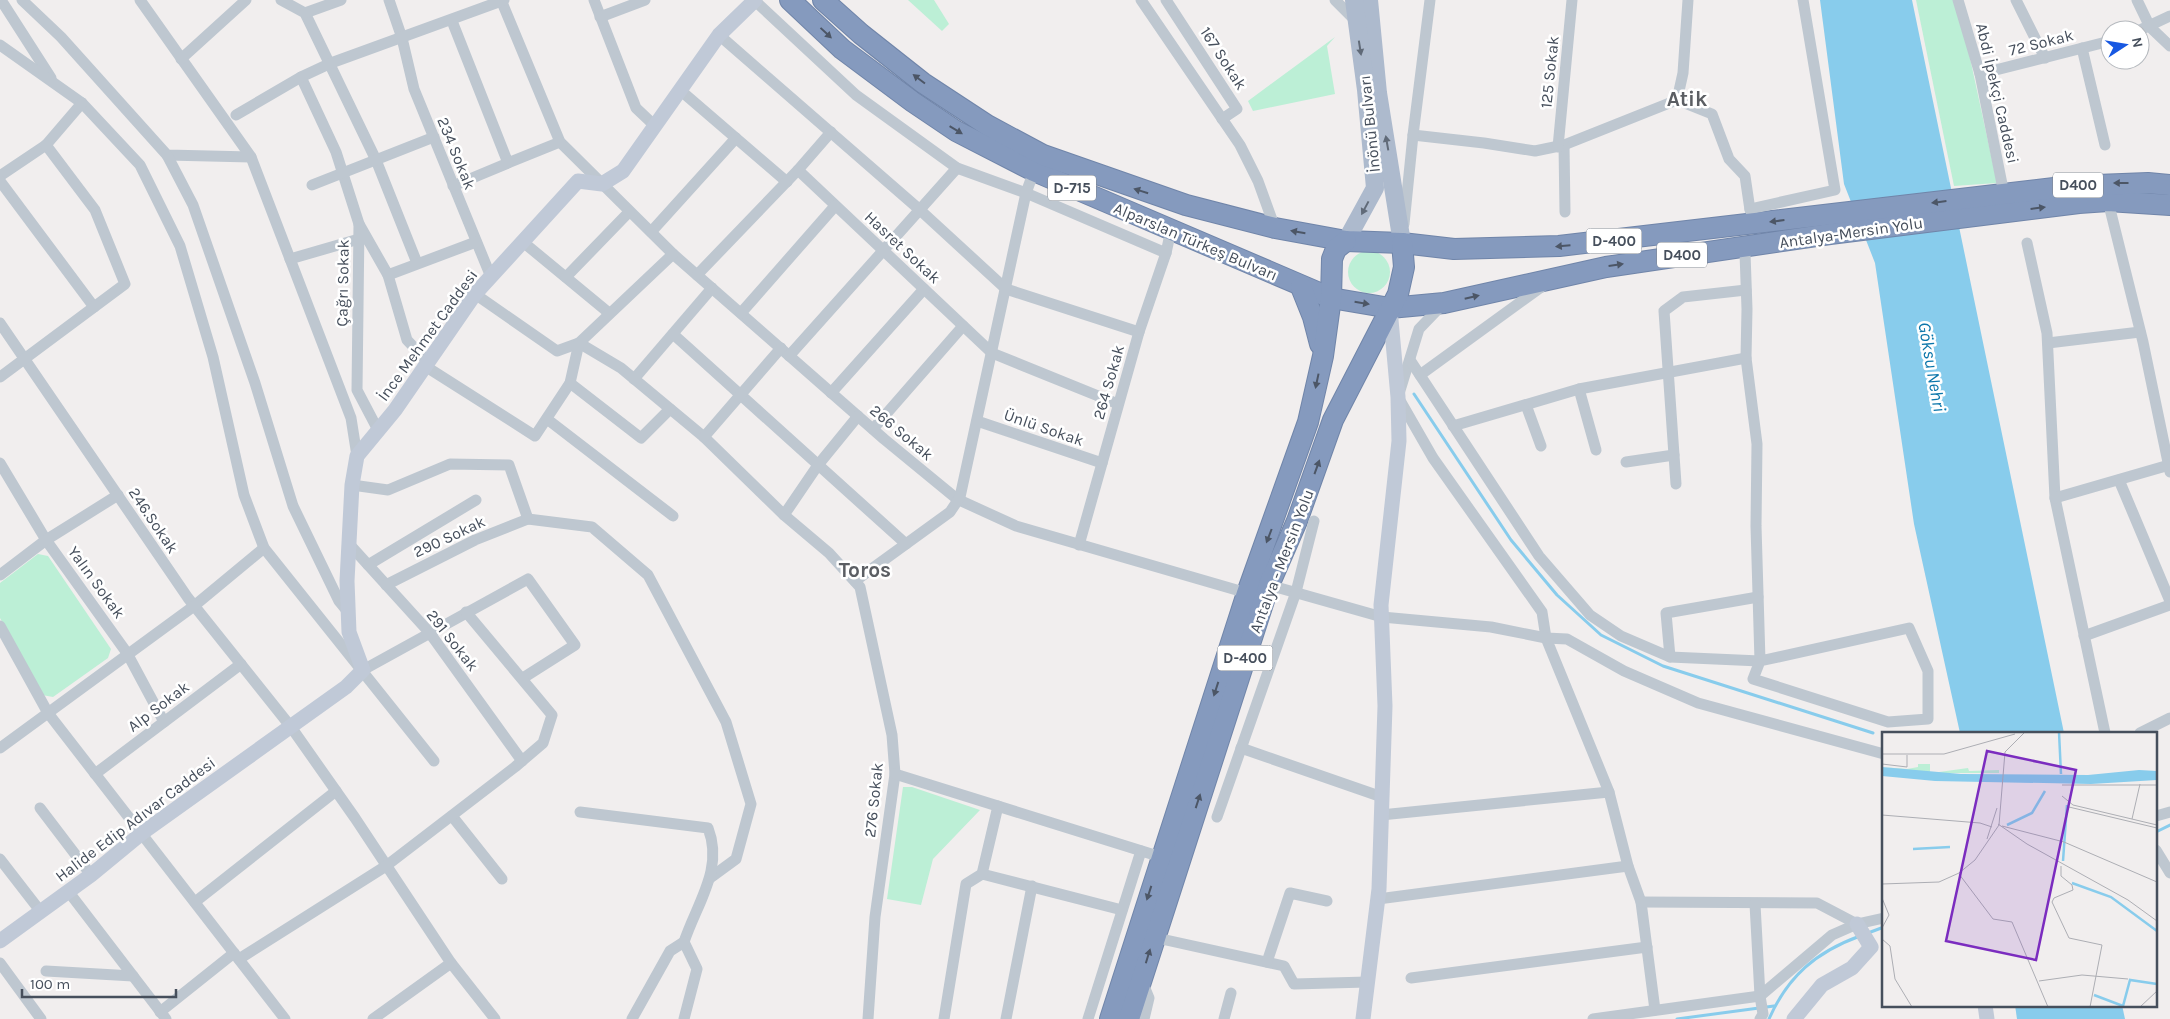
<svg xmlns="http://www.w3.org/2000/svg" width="2170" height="1019" viewBox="0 0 2170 1019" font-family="Karla,sans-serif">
	<rect width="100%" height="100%" fill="#f1eeee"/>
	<g fill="#bcefd6">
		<path d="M908,0H934L949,24L942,31Z"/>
		<path d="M1916,0H1954L1965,35L1997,183L1954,186Z"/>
		<path d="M1335,37L1327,46L1335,94L1253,111L1248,101Z"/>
		<circle cx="1369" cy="272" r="21"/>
		<path d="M38,554L48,556L111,649L108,658L53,697L42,695L0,618V583Z"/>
		<path d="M903,787H912L980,810L933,859L921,905L887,899Z"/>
	</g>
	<g fill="#88ccec">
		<path d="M1820,0H1912L2064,733H1960L1914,524L1875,263L1844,184Z"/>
		<path d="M2015,1005H2122L2125,1019H2017Z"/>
	</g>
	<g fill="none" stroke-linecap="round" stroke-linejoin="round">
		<g stroke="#88ccec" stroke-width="3">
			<path d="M1414,394L1511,540L1557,595L1601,635L1663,666L1873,733"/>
			<path d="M2156,832L2170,825"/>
			<path d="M1868,933L1884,927"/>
			<path d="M1677,1019L1774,1006"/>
			<path d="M1769,1019C1788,976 1816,952 1860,936"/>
		</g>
		<g stroke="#7085a9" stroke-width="22">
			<g id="highway">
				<path d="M790,0L842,49L913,102L956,131L1034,171L1331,298L1390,308L1444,303L1606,267L1830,234L2079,203L2108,201L2170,205"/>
				<path d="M823,0L861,34L923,83L987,125L1043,155L1186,205L1275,228L1346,241L1402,243L1454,249L1559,246L2071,186L2148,183L2170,185"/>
				<path d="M1301,287L1313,317L1320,344"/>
				<path d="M1110,1019L1247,593L1308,422L1323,356L1331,298L1332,259L1336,249L1346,241"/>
				<path d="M1129,1019L1269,585L1297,521L1333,420L1398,294L1404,267L1402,243"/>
			</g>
		</g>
		<g stroke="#bec7d0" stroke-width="11">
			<path d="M1,0L51,78"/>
			<path d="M22,0L61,37L167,155L251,157"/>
			<path d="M140,0L251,157L351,418L357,456"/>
			<path d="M281,0L305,13L376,160L417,263"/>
			<path d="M389,0L402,38L414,89L491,277"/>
			<path d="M501,0L560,142L673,254L884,439L957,499L1016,526L1247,593"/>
			<path d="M594,0L636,108L655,126"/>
			<path d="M754,0L856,95L957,168L1026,193L1166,253"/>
			<path d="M1141,0L1240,145L1258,181L1275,228"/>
			<path d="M1166,0L1237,109L1222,119"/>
			<path d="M1335,0L1356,21"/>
			<path d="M1958,0L1980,74L2004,194"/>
			<path d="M2016,0L2045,58"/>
			<path d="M2137,0L2150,27L2170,46"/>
			<path d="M305,13L341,0"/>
			<path d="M600,17L645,0"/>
			<path d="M452,21L508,163L560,142"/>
			<path d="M2140,30L2170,16"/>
			<path d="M719,35L920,210L1006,289L1139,332"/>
			<path d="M0,45L82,103L140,165L180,246L213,357L244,495L264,548L434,761"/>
			<path d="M2082,48L2105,145"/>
			<path d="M181,59L246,0"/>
			<path d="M1980,74L2110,41"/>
			<path d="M301,77L336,152L359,224"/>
			<path d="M680,90L787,182"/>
			<path d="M1677,100L1712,114L1729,159L1745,176L1750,210"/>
			<path d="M236,115L301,77L331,63L504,0"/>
			<path d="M1413,135L1484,143L1535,151L1564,145L1677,100L1683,73L1688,0"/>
			<path d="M1564,145L1565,212"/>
			<path d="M1558,147L1572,0"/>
			<path d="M167,155L193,205L255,383L293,506L339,601L348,612"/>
			<path d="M798,170L831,132"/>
			<path d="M0,176L46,145L82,103"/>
			<path d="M0,181L94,307"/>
			<path d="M312,185L434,137"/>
			<path d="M453,186L508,163"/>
			<path d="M2108,201L2143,342L2170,472"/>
			<path d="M1750,209L1835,190L1803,0"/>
			<path d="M1404,224L1413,135L1430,0"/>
			<path d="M651,232L736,138"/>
			<path d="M523,242L609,313"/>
			<path d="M2027,243L2047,333L2055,498L2105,733"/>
			<path d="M290,259L359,239"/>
			<path d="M388,275L407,340L428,362"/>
			<path d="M697,275L798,170L992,353L1118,404"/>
			<path d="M566,277L629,212"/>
			<path d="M475,294L557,351L579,343L621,368L704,437L784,515L829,553L860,587L892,735L895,774L875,917L868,1019"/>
			<path d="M1444,303L1419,329L1398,397L1433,458L1542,612L1546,638L1609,792L1628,866L1641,902L1655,1010"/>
			<path d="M741,313L835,206"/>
			<path d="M0,323L188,598L291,727L355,818L451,963L495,1019"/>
			<path d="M673,334L906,544"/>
			<path d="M2048,343L2140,332"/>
			<path d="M789,356L957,168"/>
			<path d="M1410,360L1539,556L1590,615L1621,636L1670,657L1760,661L1909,628L1928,671V719L1888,722L1753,679L1760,661L1756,526L1757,444L1746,358L1747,309L1745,253"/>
			<path d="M425,366L535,436L570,383L579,343L673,254"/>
			<path d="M1420,375L1544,285"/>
			<path d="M0,377L125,284L95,210L46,145"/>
			<path d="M634,379L712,288"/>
			<path d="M570,383L641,438L670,409"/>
			<path d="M1579,389L1596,450"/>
			<path d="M831,393L924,289"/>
			<path d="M1526,405L1541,446"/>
			<path d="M547,419L673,516"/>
			<path d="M977,421L1102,463"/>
			<path d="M1453,426L1579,389L1746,358"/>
			<path d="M873,429L963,326"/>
			<path d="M378,430L357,390L359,224L388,275L476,242"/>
			<path d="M704,437L781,348"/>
			<path d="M1626,462L1674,455"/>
			<path d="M0,463L46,540L127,653L164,722"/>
			<path d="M2119,480L2170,601"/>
			<path d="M1676,484L1664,311L1683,297L1746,290"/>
			<path d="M352,485L388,490L450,464L509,465L528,519"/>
			<path d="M2055,498L2169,465"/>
			<path d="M784,515L818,465L858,416"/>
			<path d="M350,545L429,632L522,761"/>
			<path d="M1079,545L1139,332L1166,253L1171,230"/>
			<path d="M368,565L476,500"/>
			<path d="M0,575L46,540L118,495"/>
			<path d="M855,581L950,512L960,497L1026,193L1034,171"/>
			<path d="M386,585L475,540L528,519L592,527L648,575L726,722L751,804L736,859L710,878"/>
			<path d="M1269,585L1382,617L1491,627L1546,638L1567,639L1624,671L1698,703L1884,754"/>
			<path d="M0,626L48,713L285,1019"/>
			<path d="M2084,636L2170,605"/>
			<path d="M1670,657L1666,613L1758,597"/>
			<path d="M363,670L528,579L575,645L523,678"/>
			<path d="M2140,733L2170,718"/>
			<path d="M0,748L194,606L264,548"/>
			<path d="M1241,748L1382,797"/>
			<path d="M95,774L241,664"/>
			<path d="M895,774L1161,857"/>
			<path d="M40,808L91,875"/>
			<path d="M580,812L708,828C724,869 697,903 684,942"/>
			<path d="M1381,815L1609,792"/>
			<path d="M452,816L502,879"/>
			<path d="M2156,816L2170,812"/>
			<path d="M1217,817L1296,592L1314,521"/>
			<path d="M2156,850L2170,873"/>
			<path d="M0,859L41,912"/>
			<path d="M982,874L1122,910"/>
			<path d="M68,891L166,1019"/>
			<path d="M1378,899L1628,866"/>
			<path d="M195,902L336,791"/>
			<path d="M1641,902L1817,903L1857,924"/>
			<path d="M1755,904L1760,996L1763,1014L1760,1019"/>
			<path d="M1166,940L1284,966L1294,984L1367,982"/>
			<path d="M239,959L386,866L515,767L543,743L552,715L466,612"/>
			<path d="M1267,962L1290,893L1327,901"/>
			<path d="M0,963L41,1019"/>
			<path d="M46,971L133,976"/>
			<path d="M1411,978L1647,947"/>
			<path d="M1142,981L1149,998L1144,1019"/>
			<path d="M160,1012L234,953"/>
			<path d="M373,1019L451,963"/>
			<path d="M632,1019L670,951L684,942L697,969L684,1019"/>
			<path d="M944,1019L966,884L982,874L998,806"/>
			<path d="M1006,1019L1032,886"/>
			<path d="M1088,1019L1141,851"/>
			<path d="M1224,1019L1231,993"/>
			<path d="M1593,1019L1760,996L1832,935L1857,924L1884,918"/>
		</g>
		<g stroke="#c0c9d7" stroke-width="15">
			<path d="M0,941L91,875L142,833L346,687L363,670L349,632L347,581L352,485L357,456L395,410L475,294L578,181L602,184L623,171L719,35L755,0"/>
			<path d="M1985,1005L1987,1019"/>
			<path d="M1363,1019L1379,889L1385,706L1381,605L1399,441L1398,397L1390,309"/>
			<path d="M1794,1019L1822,985L1852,968L1871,947L1857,924"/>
		</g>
		<g stroke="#adbacd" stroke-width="18">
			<path d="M1369,0L1378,93L1402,243"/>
			<path d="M1346,241L1375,188L1366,90L1354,0"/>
		</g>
		<use href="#highway" stroke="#859abe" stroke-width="20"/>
	</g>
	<defs><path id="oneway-solid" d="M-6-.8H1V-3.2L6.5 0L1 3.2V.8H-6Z" transform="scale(1.25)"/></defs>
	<g fill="#4c5666">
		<use href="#oneway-solid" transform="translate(826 33) rotate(43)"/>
		<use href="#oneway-solid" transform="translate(919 79) rotate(-143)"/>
		<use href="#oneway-solid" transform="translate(956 130) rotate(31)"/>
		<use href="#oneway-solid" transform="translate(2121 183) rotate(180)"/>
		<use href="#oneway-solid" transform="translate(1141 191) rotate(-162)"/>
		<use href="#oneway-solid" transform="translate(1939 202) rotate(173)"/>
		<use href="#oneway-solid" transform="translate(2038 208) rotate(-7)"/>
		<use href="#oneway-solid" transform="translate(1777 221) rotate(173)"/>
		<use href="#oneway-solid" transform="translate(1298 232) rotate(-170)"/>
		<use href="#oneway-solid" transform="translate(1563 246) rotate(175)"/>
		<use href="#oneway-solid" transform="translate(1616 265) rotate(-8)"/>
		<use href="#oneway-solid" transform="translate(1472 297) rotate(-13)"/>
		<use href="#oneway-solid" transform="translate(1362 303) rotate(9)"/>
		<use href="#oneway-solid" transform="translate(1317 381) rotate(102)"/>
		<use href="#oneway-solid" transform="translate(1317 467) rotate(-70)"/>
		<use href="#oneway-solid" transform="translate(1269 536) rotate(111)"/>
		<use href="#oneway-solid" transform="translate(1216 689) rotate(108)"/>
		<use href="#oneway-solid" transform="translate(1198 801) rotate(-72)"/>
		<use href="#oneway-solid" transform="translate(1149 893) rotate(108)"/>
		<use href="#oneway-solid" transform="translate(1148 956) rotate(-73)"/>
	</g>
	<g fill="#606a78">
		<use href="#oneway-solid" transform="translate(1360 48) rotate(81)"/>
		<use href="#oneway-solid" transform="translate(1387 143) rotate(-100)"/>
		<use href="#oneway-solid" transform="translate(1365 208) rotate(118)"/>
	</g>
	<g text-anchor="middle" stroke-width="5" stroke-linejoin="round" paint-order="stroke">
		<g fill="#fff" stroke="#7e848d" stroke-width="1">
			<rect x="2053" y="172.5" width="50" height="25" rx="4"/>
			<rect x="1048" y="175.5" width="48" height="25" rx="4"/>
			<rect x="1586.5" y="228.5" width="55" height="25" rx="4"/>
			<rect x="1657" y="242.5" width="50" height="25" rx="4"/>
			<rect x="1217.5" y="645.5" width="55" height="25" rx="4"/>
		</g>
		<g font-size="15" font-weight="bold" fill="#464f5c">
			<text x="2078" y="190">D400</text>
			<text x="1072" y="193">D-715</text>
			<text x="1614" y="246">D-400</text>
			<text x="1682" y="260">D400</text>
			<text x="1245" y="663">D-400</text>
		</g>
		<g font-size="16" fill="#464f5c" stroke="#fff">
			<text transform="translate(2041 42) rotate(-14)" y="6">72 Sokak</text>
			<text transform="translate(1224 58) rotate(57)" y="6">167 Sokak</text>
			<text transform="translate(1549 72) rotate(-84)" y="6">125 Sokak</text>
			<text transform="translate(1998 93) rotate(77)" y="6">Abdi İpekçi Caddesi</text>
			<text transform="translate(1369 124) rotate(-96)" y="6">İnönü Bulvarı</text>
			<text transform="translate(457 153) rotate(68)" y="6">234 Sokak</text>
			<text transform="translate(1851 232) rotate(-8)" y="6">Antalya-Mersin Yolu</text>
			<text transform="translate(1196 241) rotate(23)" y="6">Alparslan Türkeş Bulvarı</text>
			<text transform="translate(903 247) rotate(43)" y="6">Hasret Sokak</text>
			<text transform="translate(342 283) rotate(-89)" y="6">Çağrı Sokak</text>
			<text transform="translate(427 335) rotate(-54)" y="6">İnce Mehmet Caddesi</text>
			<text transform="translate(1108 382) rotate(-74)" y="6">264 Sokak</text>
			<text transform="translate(1044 427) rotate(19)" y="6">Ünlü Sokak</text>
			<text transform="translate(902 432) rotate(40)" y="6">266 Sokak</text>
			<text transform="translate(154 520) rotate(56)" y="6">246.Sokak</text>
			<text transform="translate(449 536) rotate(-25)" y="6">290 Sokak</text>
			<text transform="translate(1281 561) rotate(-69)" y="6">Antalya - Mersin Yolu</text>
			<text transform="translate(97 582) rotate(54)" y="6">Yalın Sokak</text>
			<text transform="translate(453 640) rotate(52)" y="6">291 Sokak</text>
			<text transform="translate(158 706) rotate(-37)" y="6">Alp Sokak</text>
			<text transform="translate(873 800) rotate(-84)" y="6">276 Sokak</text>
			<text transform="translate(135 819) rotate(-37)" y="6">Halide Edip Adıvar Caddesi</text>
		</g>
		<g font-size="18" font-style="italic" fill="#0b76aa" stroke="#fff">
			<text transform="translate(1932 367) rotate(80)" y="6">Göksu Nehri</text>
		</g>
		<g font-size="21" font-weight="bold" fill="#5b5e63" stroke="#fff">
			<text x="1687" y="106">Atik</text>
			<text x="865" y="577">Toros</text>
		</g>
	</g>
	<g transform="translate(1882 732)">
		<rect width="275" height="275" fill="#f1eeee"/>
		<path d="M36,32H48V41L0,35L25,37L36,35ZM86,36L87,39L117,38V41H50Z" fill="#bcefd6"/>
		<path d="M0,35L79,42L206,43L257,38L275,39V48L209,52L53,49L0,44Z" fill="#88ccec"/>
		<path fill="none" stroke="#88ccec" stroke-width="2.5" d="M177,0L179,42M125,93L150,81L163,59M31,117L68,115M181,129L185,73M190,151L229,165L275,199M212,263L241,274L248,248L275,252"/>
		<path fill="none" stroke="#adaeb4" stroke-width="1" d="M0,22H62L133,2M0,32L25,35V23M180,53H275M180,64L191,73L275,93M187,75L275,96M0,83L98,91L110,95M250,87L258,52M116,92L145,112L246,168L275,189M120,94L182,110L275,150M105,107L115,76M179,134V144L190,153L191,158L172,166L170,170L187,206L220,213L208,275M77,142L111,187L130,190L166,275M0,152L57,150L77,141L93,128L117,93L123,20L143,0M0,166L7,183L0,196M0,207L8,214L13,247L30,275M157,249L200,243L246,247M258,275L275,259"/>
		<path fill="#7b2cbf" fill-opacity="0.15" stroke="#7b2cbf" stroke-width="2.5" d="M105,19L194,38L154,228L64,209Z"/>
		<rect width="275" height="275" fill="none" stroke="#464f5c" stroke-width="2.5"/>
	</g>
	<g transform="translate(2125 45) rotate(78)"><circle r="24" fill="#ffffff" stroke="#b5b9be"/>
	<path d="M0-4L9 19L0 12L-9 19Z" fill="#1758e2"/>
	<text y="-8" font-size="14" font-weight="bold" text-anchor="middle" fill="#464f5c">N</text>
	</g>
	<path d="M22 989v8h154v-8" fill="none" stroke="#464f5c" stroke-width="2.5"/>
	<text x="30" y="989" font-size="15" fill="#464f5c" stroke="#ffffff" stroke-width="4" paint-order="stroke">100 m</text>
</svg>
